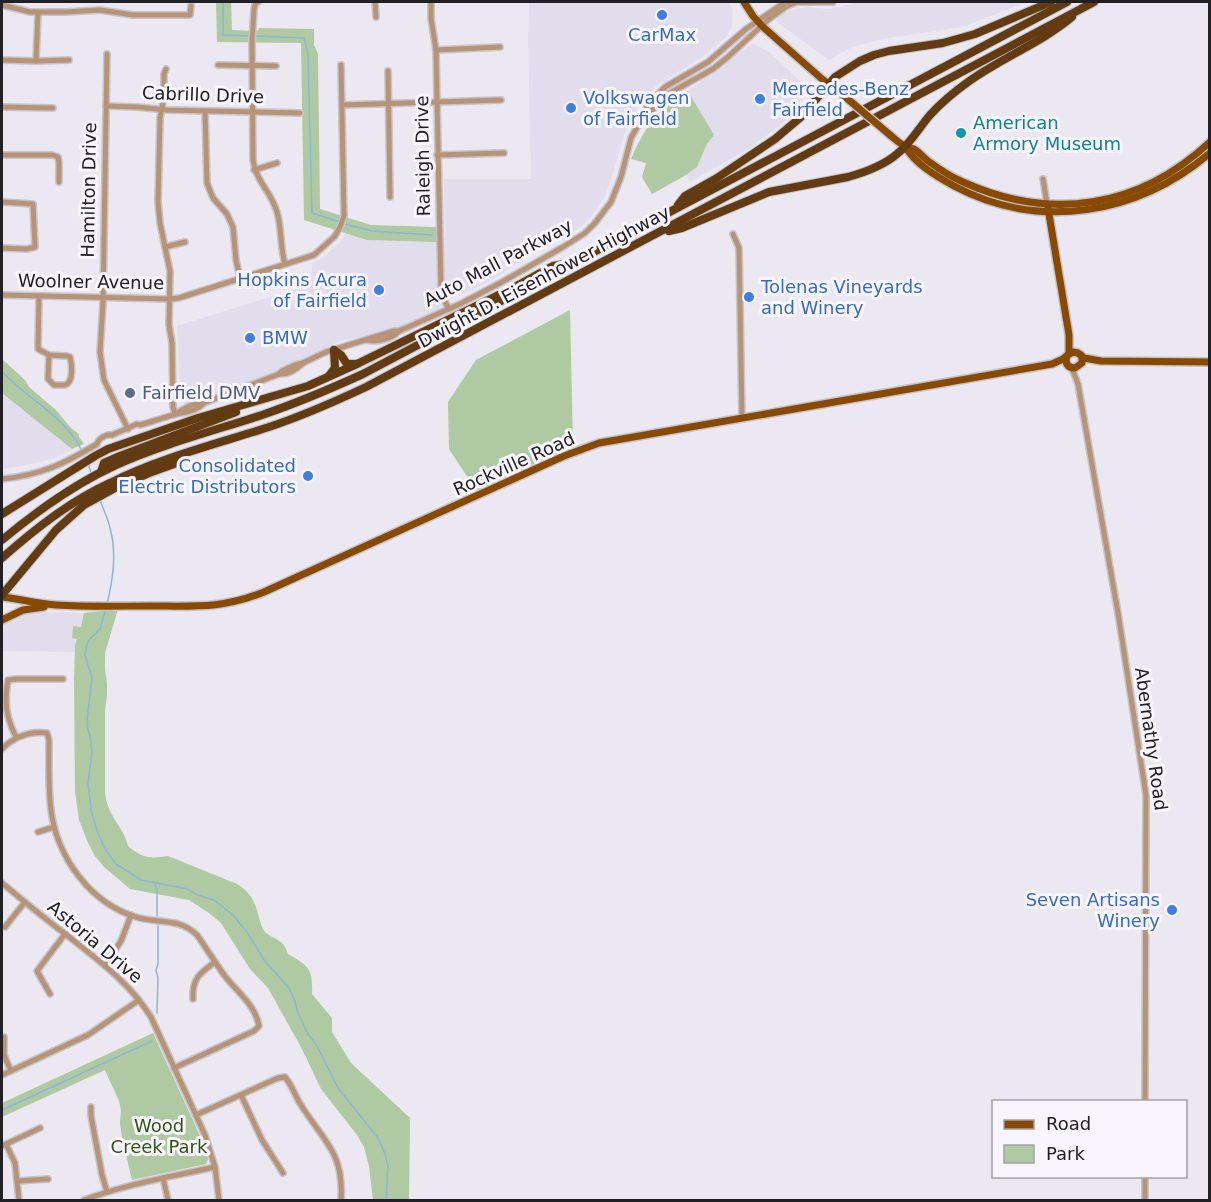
<svg xmlns="http://www.w3.org/2000/svg" width="1211" height="1202" viewBox="0 0 1211 1202" font-family="'DejaVu Sans',sans-serif">
	<rect width="100%" height="100%" fill="#ebe8f1"/>
	<g fill="#e2dded">
		<path d="M529,2H729L733,10L732,27L726,37L702,57L656,86L641,101L630,120L624,135L613,174L606,194L597,209L586,222L575,231L518,263L487,283L454,297L436,310L392,330L340,341L282,370L186,404L181,402L177,326L305,286V275L312,273V263L324,257L341,241L345,233L367,240L436,242L445,238L444,179H531L528,41Z"/>
		<path d="M857,2H1027L962,27L882,39L852,47L829,60L777,22L779,15L794,9L807,7L830,9L844,6Z"/>
		<path d="M753,43L769,52L809,89L785,121L755,145L690,182L686,175L697,167L707,144L714,135L688,91Z"/>
		<path d="M2,393L63,440L72,449L52,459L23,466L2,469Z"/>
		<path d="M37,612L84,613L81,627L75,645L74,652L2,651V624L24,613Z"/>
	</g>
	<g fill="#afc9a2">
		<path d="M216,2H231L232,30L258,31L259,28L314,29V45L318,54L320,209L371,225L436,227V242L367,240L304,220L301,43L217,42Z"/>
		<path d="M688,91L714,135L707,144L697,167L686,175L652,194L642,177L646,163L631,159C645,127 658,108 688,91Z"/>
		<path d="M570,310L573,446L476,490L449,449L448,402L476,360Z"/>
		<path d="M2,359L25,380L29,387L56,410L71,428L79,434V437L84,444L72,449L2,393Z"/>
		<path d="M118,609L105,653V670L107,683V695L105,710V792C107,817 123,825 128,846C142,858 149,859 168,856L237,884C249,891 255,901 258,914C260,920 261,927 265,932C274,940 283,938 288,954C309,966 313,969 312,994L332,1018V1032L351,1063L410,1118L409,1200H373L369,1166L364,1147L357,1135L321,1089L302,1049L268,988L250,969L221,923L209,913L189,900L130,889L104,867L95,856L88,843L79,820L75,791L74,680L75,645L77,639L72,638L73,626L81,627L84,613Z"/>
		<path d="M153,1033L201,1138L208,1159L206,1164L132,1180L122,1138L120,1124L121,1110L119,1101L105,1070L2,1117V1103Z"/>
	</g>
	<g fill="none" stroke-linecap="round" stroke-linejoin="round">
		<g stroke="#8db4da" stroke-width="1.5">
			<path d="M223,2V35L251,36"/>
			<path d="M256,36L304,38L308,55L312,213L340,222"/>
			<path d="M345,224L372,231L432,235"/>
			<path d="M2,372C10,379 18,387 27,394C47,410 71,427 82,451"/>
			<path d="M88,463L91,473"/>
			<path d="M100,500C103,509 108,518 110,528C117,553 113,579 107,604"/>
			<path d="M106,608L100,629L88,641L85,655L92,677L88,711L87,725L91,741L92,752L88,782L91,810L98,834L105,849L116,864L141,880L188,889L197,895L214,900L233,915L247,932L264,960L289,988L295,1001L298,1013L308,1034L317,1046L338,1088L378,1138L385,1154L388,1166L386,1200"/>
			<path d="M155,885L157,889V916"/>
			<path d="M157,1013L158,978L156,970L158,964V926"/>
			<path d="M2,1110L152,1041"/>
		</g>
		<g stroke="#c7c4cc" stroke-width="8">
			<g id="minor">
				<path d="M258,2H256L254,9L252,43L253,160C256,182 271,191 277,212C282,229 280,247 285,264"/>
				<path d="M375,2L376,17"/>
				<path d="M431,2V18L436,50L441,290L444,300L449,309"/>
				<path d="M2,5L30,12H65L100,10L133,15H190L191,6"/>
				<path d="M436,50L500,47"/>
				<path d="M107,54L103,303L100,352L104,380L128,429"/>
				<path d="M2,60L36,61L38,12"/>
				<path d="M36,61L69,60"/>
				<path d="M218,65L276,66"/>
				<path d="M166,69L164,74V97L160,118L158,202L160,223L170,271L169,325L172,343L173,407L175,414"/>
				<path d="M388,71L390,197"/>
				<path d="M343,105L501,100"/>
				<path d="M106,106L137,107L167,110L300,113"/>
				<path d="M2,107L53,108"/>
				<path d="M205,111L207,183L213,198L227,214L233,227L236,260L240,278"/>
				<path d="M645,113L652,110L670,93L713,69L729,56L769,19L787,6"/>
				<path d="M2,155H52L58,157L59,162V182"/>
				<path d="M437,155L504,153"/>
				<path d="M254,170L277,163"/>
				<path d="M1043,179L1047,204"/>
				<path d="M2,202L33,204L35,247L27,249L2,248"/>
				<path d="M733,234L739,248L742,418"/>
				<path d="M165,247L185,242"/>
				<path d="M2,295L170,299L179,298L314,255L335,236L340,227L344,216L341,65"/>
				<path d="M39,296L38,349L49,355L48,379L54,385C55,385 64,385 65,385C74,382 72,364 70,357L67,356L49,355"/>
				<path d="M367,340C377,342 392,339 399,331L460,304L502,282L563,247L585,233L595,223L611,202L621,177L631,138L645,113L647,105L665,87L708,62L746,29L781,5L787,6L797,2H833"/>
				<path d="M1070,367L1073,371L1078,384L1118,613L1146,795L1145,1102"/>
				<path d="M279,374L282,371L295,365L303,363L326,352L394,331H399"/>
				<path d="M177,413C185,408 195,402 204,403L279,374C289,375 297,369 303,363"/>
				<path d="M2,479C41,475 64,464 97,444C99,438 106,434 112,435L137,424L140,425C151,422 162,418 173,415C184,412 196,412 204,403"/>
				<path d="M16,737C6,717 4,702 8,680L16,679H63"/>
				<path d="M2,749C15,736 29,731 47,733L49,740C49,763 48,787 51,810C57,857 90,903 136,917C158,924 179,917 197,935C206,948 215,962 224,975C237,992 255,1004 259,1026L254,1031L174,1068"/>
				<path d="M38,832L54,827"/>
				<path d="M2,883C24,901 45,919 68,936C100,962 128,981 151,1017L205,1135L215,1167L219,1200"/>
				<path d="M5,927L25,902"/>
				<path d="M105,966L121,941L131,915"/>
				<path d="M50,994L37,971L65,934"/>
				<path d="M193,999C192,978 200,973 215,962"/>
				<path d="M4,1037V1055L11,1071"/>
				<path d="M2,1075L88,1035L139,1000"/>
				<path d="M241,1095L262,1140L283,1173"/>
				<path d="M91,1107V1116L102,1175L107,1192"/>
				<path d="M196,1115L278,1078L285,1077C292,1085 295,1096 301,1105C324,1142 344,1152 341,1200"/>
				<path d="M6,1144L15,1163L19,1200"/>
				<path d="M2,1146L40,1128"/>
				<path d="M163,1178L168,1200"/>
				<path d="M18,1181L48,1179"/>
				<path d="M84,1200C126,1184 170,1177 215,1167"/>
				<path d="M1145,1200V1176"/>
			</g>
		</g>
		<g stroke="#c7c4cc" stroke-width="10">
			<g id="major">
				<path d="M744,2L753,16L762,26L822,79L843,95"/>
				<path d="M890,135C895,139 900,144 905,146C908,148 911,148 914,149C919,152 923,157 928,161C939,169 951,177 963,182C1051,222 1139,208 1210,142"/>
				<path d="M905,146C915,164 936,176 954,186C1039,231 1137,215 1210,153"/>
				<path d="M1048,208L1069,335V354"/>
				<path d="M1067,356C1064,363 1068,368 1075,368L1082,363V358L1081,355"/>
				<path d="M2,597C20,599 38,604 57,605C88,607 119,606 150,606C194,606 222,609 264,592L564,456L599,443L1052,364L1063,359L1069,354L1073,352L1078,353L1084,358L1101,361L1210,362"/>
				<path d="M2,620L23,610L44,607"/>
			</g>
		</g>
		<g stroke="#c7c4cc" stroke-width="10">
			<g id="highway">
				<path d="M678,205L685,196L717,178L775,139L801,117L835,77L860,61L874,55L889,51L943,43L975,34L1051,2"/>
				<path d="M669,231L682,228L769,192L848,177C866,172 883,166 897,154C910,144 919,128 930,115C941,103 954,92 968,82C1001,58 1041,43 1072,17"/>
				<path d="M334,350L341,355L347,364H356"/>
				<path d="M329,376L335,368L334,350"/>
				<path d="M101,472L104,463L120,456L236,412"/>
				<path d="M2,514L95,456L108,449L198,418L308,386L359,363L513,288L553,266L565,264"/>
				<path d="M2,540C37,511 74,484 116,465C163,444 213,431 262,415C297,403 330,389 363,374L1067,2"/>
				<path d="M2,558C35,529 69,502 110,483C160,458 216,444 269,427C302,416 334,402 366,387L1094,2"/>
				<path d="M2,595L56,530L84,505L115,488L149,473L174,464L182,456"/>
			</g>
		</g>
		<use href="#minor" stroke="#b79477" stroke-width="5"/>
		<use href="#major" stroke="#874a00" stroke-width="7"/>
		<use href="#highway" stroke="#633b13" stroke-width="8"/>
		<g stroke="#c7c4cc" stroke-width="10" stroke-linecap="butt">
			<path id="major-bridge" d="M843,95L890,135"/>
		</g>
		<use href="#major-bridge" stroke="#874a00" stroke-width="7"/>
	</g>
	<g fill="#3f7fe0" stroke="#f8f5fe" stroke-width="2">
		<circle cx="662" cy="15" r="6"/>
		<circle cx="760" cy="99" r="6"/>
		<circle cx="571" cy="108" r="6"/>
		<circle cx="379" cy="290" r="6"/>
		<circle cx="749" cy="297" r="6"/>
		<circle cx="250" cy="338" r="6"/>
		<circle cx="308" cy="476" r="6"/>
		<circle cx="1172" cy="910" r="6"/>
	</g>
	<circle fill="#0f9aa8" stroke="#f8f5fe" stroke-width="2" cx="961" cy="133" r="6"/>
	<circle fill="#5c6f8a" stroke="#f8f5fe" stroke-width="2" cx="130" cy="393" r="6"/>
	<g text-anchor="middle" stroke-width="6" stroke-linejoin="round" paint-order="stroke">
		<g font-size="18" fill="#366cbe" stroke="#f8f5fe" text-anchor="start">
			<text x="662" y="41" text-anchor="middle">CarMax</text>
			<text x="772" y="95">Mercedes-Benz<tspan x="772" dy="21">Fairfield</tspan></text>
			<text x="583" y="104">Volkswagen<tspan x="583" dy="21">of Fairfield</tspan></text>
			<text x="367" y="286" text-anchor="end">Hopkins Acura<tspan x="367" dy="21">of Fairfield</tspan></text>
			<text x="761" y="293">Tolenas Vineyards<tspan x="761" dy="21">and Winery</tspan></text>
			<text x="262" y="344">BMW</text>
			<text x="296" y="472" text-anchor="end">Consolidated<tspan x="296" dy="21">Electric Distributors</tspan></text>
			<text x="1160" y="906" text-anchor="end">Seven Artisans<tspan x="1160" dy="21">Winery</tspan></text>
		</g>
		<g font-size="18" fill="#212024" stroke="#f8f5fe">
			<text transform="translate(203 95) rotate(2)" y="6">Cabrillo Drive</text>
			<text transform="translate(423 156) rotate(-91)" y="6">Raleigh Drive</text>
			<text transform="translate(89 190) rotate(-89)" y="6">Hamilton Drive</text>
			<text transform="translate(498 263) rotate(-28)" y="6">Auto Mall Parkway</text>
			<text transform="translate(544 277) rotate(-28)" y="6">Dwight D. Eisenhower Highway</text>
			<text transform="translate(91 282) rotate(1)" y="6">Woolner Avenue</text>
			<text transform="translate(514 464) rotate(-24)" y="6">Rockville Road</text>
			<text transform="translate(1151 739) rotate(82)" y="6">Abernathy Road</text>
			<text transform="translate(95 942) rotate(40)" y="6">Astoria Drive</text>
		</g>
		<g font-size="18" fill="#0d838f" stroke="#f8f5fe" text-anchor="start">
			<text x="973" y="129">American<tspan x="973" dy="21">Armory Museum</tspan></text>
		</g>
		<g font-size="18" fill="#4e5e75" stroke="#f8f5fe" text-anchor="start">
			<text x="142" y="399">Fairfield DMV</text>
		</g>
		<g font-size="18" fill="#305516" stroke="#f8f5fe">
			<text x="159" y="1132">Wood<tspan x="159" dy="21">Creek Park</tspan></text>
		</g>
	</g>
	<rect width="1211" height="1202" fill="none" stroke="#212024" stroke-width="6"/>
	<rect x="992" y="1100" width="195" height="78" fill="#f8f5fe" stroke="#a2a0a7" stroke-width="1.5"/>
	<rect x="1004" y="1120" width="30" height="9" fill="#874a00" stroke="#a2a0a7" stroke-width="1.5"/>
	<text x="1046" y="1130" font-size="18" fill="#212024">Road</text>
	<rect x="1004" y="1145" width="30" height="18" fill="#afc9a2" stroke="#a2a0a7" stroke-width="1.5"/>
	<text x="1046" y="1160" font-size="18" fill="#212024">Park</text>
</svg>
